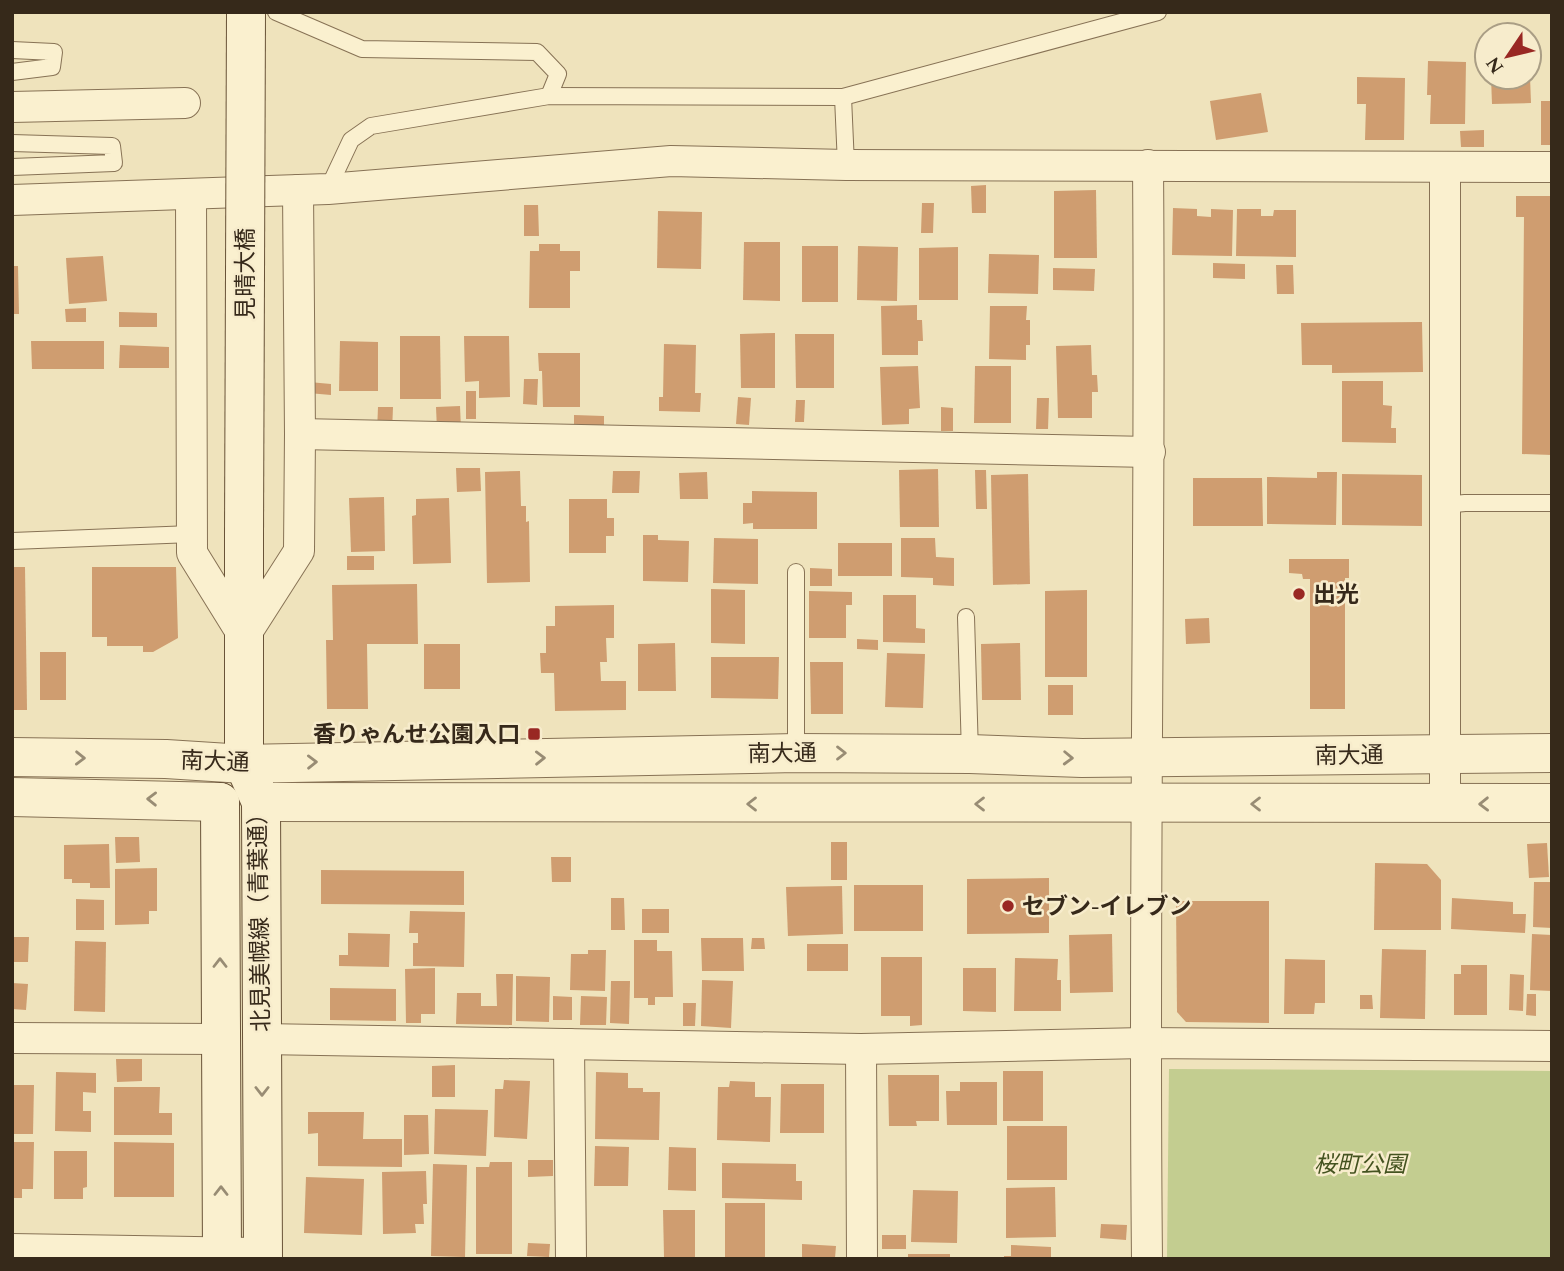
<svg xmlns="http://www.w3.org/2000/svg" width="1564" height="1271" viewBox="0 0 1564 1271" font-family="Spectral,'Noto Sans JP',serif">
	<rect width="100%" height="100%" fill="#efe3bc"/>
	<path fill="#c3cd90" d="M1169,1069L1552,1071V1259H1167Z"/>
	<g fill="#cf9d70">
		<path d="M1529,44H1538V71L1529,72Z"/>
		<path d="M1428,61L1466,62L1465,124H1430L1431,95H1427Z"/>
		<path d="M1357,77L1405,78L1404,140H1365L1366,104H1357Z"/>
		<path d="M1491,77H1530L1531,103L1492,104Z"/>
		<path d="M1261,93L1268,132L1216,140L1210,101Z"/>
		<rect x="1541" y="101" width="11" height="44"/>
		<path d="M1484,130V147H1461L1460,131Z"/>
		<path d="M986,185V213H972L971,186Z"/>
		<path d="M1096,190L1097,258H1054V191Z"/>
		<path d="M1516,196H1552V455L1522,454L1524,217H1516Z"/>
		<path d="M922,203H934L933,233H921Z"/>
		<path d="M524,205H538L539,236H524Z"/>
		<path d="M1173,208L1197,209V216L1211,217V209L1233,210L1232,256L1172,255Z"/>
		<path d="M1237,209H1261V216H1273L1274,210H1296V257L1236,256Z"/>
		<path d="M658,211L702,212L701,269L657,268Z"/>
		<path d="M744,242H780V301L743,300Z"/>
		<path d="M539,244H560V251H580V271H570V308H529L530,251H539Z"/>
		<rect x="802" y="246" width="36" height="56"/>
		<path d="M858,246L898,247L897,301L857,300Z"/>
		<path d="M958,247V300H919V248Z"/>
		<path d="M989,254L1039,255L1038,294L988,293Z"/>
		<path d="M103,256L107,301L69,304L66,258Z"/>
		<path d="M1213,263L1245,264V279L1213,278Z"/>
		<path d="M1276,265H1293L1294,294H1277Z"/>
		<path d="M12,266H18L19,314H12Z"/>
		<path d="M1053,268L1095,269L1094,291L1053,290Z"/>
		<path d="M917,305V320H922L923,341H918V355H882L881,306Z"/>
		<path d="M990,306H1027L1026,320H1030V345H1026V360L989,359Z"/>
		<path d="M86,308V322H66L65,309Z"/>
		<path d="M119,312L157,313V327H119Z"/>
		<path d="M1422,322L1423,372L1332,373V365H1302L1301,323Z"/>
		<path d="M775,333V388H741L740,334Z"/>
		<path d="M795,334H834V388H796Z"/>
		<path d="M400,336H440L441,399H400Z"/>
		<path d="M464,336H509L510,397L479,398V381L465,382Z"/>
		<path d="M31,341H104V369H32Z"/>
		<path d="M340,341L378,342V391H339Z"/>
		<path d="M664,344L696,345L695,393H701L700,412L659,411V397H663Z"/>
		<path d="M120,345L169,347V368H119Z"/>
		<path d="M1091,345L1092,375H1097L1098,392H1092V418H1058L1056,346Z"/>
		<path d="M538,353H580V407H543L542,371H539Z"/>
		<path d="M918,366L920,408L909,409V424L882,425L880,367Z"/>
		<path d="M975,366H1011V423H974Z"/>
		<path d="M524,379H538L537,405L523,404Z"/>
		<path d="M1342,381H1383V405L1392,406L1391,428H1396V443L1342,442Z"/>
		<path d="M309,382L331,384V395L308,393Z"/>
		<rect x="466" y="391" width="10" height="28"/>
		<path d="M738,397L751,398L749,425L736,424Z"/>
		<path d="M1037,398H1049L1048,429H1036Z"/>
		<path d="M796,400H805L804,422H795Z"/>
		<path d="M460,406L461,429L437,430L436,407Z"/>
		<path d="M378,407H393L392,432H377Z"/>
		<path d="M941,407L953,408V431H941Z"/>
		<path d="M574,415L604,416V426H574Z"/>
		<path d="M456,468H480L481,491L457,492Z"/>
		<path d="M938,469L939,527H900L899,470Z"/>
		<path d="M975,470H986L987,509H976Z"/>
		<path d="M520,471L521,506H526V522L529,521L530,582L487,583L485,472Z"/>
		<path d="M613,471H640L639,493H612Z"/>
		<path d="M707,472L708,499H680L679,473Z"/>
		<path d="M1317,472H1337L1336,525L1267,524V477L1317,478Z"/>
		<path d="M1028,474L1030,584L993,585L991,475Z"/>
		<path d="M1342,474L1422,475V526L1342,525Z"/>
		<path d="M1193,478H1262L1263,526H1193Z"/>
		<path d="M752,491L817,492V529H753V523L743,524V503H752Z"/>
		<path d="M384,497L385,551L351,552L349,498Z"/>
		<path d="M449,498L451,563L413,564L412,516L416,515V499Z"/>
		<path d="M569,499H607V518H614V536H606V553H569Z"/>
		<path d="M643,535H658V540L689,541L688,582L643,581Z"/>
		<path d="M714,538L758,539V584L713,583Z"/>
		<path d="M901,538H935L936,557L954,558V586L933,585V578L901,577Z"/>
		<rect x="838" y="543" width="54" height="33"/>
		<rect x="347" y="556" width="27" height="14"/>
		<path d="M1289,559H1349V578H1345V709H1310V579H1303L1302,574L1289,573Z"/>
		<path d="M12,567H25L27,710H12Z"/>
		<path d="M92,567H176L178,638L153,652H143V646H107V637H92Z"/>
		<path d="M810,568L832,569V586H810Z"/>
		<path d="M417,584L418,644H367L368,709H327L326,640H333L332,585Z"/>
		<path d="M711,589L745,590V644L711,643Z"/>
		<path d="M1087,590V677H1045V591Z"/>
		<path d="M809,591L852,592V605H846V638H809Z"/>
		<path d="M883,595H916V628L925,629V643L883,642Z"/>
		<path d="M614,605V638H606L607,662H600L601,681H626V710L555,711L554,673H541L540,653H546V626H555V606Z"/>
		<path d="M1209,618L1210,643L1186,644L1185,619Z"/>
		<path d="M857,639L878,640V650L857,649Z"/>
		<path d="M675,643L676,691H638V644Z"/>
		<path d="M1020,643L1021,700H982L981,644Z"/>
		<rect x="424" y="644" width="36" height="45"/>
		<rect x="40" y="652" width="26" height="48"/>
		<path d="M887,653L925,654L923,708L885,707Z"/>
		<path d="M711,657H779L778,699L711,698Z"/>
		<path d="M810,662H843V714H811Z"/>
		<rect x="1048" y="685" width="25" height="30"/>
		<path d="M115,837H139L140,862L116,863Z"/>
		<rect x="831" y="842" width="16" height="38"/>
		<path d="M1547,843L1549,877L1529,878L1527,844Z"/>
		<path d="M109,844L110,888H90V883H72V879H64V845Z"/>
		<path d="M551,857H571V882H552Z"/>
		<path d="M1375,863L1427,864L1441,880V930H1374Z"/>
		<path d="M157,868V911H149V924L115,925V869Z"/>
		<path d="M321,870L464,871V905L321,904Z"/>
		<path d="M1049,878V933L967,934V879Z"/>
		<path d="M1534,882H1552V928L1533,927Z"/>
		<rect x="854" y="885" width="69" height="46"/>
		<path d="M842,886L843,934L788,936L786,887Z"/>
		<path d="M611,898H624L625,930H611Z"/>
		<path d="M1452,898L1513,902V914H1526L1525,933L1451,929Z"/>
		<path d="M76,899L104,900V930H76Z"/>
		<path d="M1176,901H1269V1023L1186,1022L1177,1012Z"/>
		<rect x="642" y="909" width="27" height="24"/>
		<path d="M410,911L465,912L464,967L413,966V943H418V933H409Z"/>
		<path d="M348,933L390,934L389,967L339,966V955H348Z"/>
		<path d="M1112,934L1113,992L1070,993L1069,935Z"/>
		<path d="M1532,934L1552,935V991L1530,990Z"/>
		<path d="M12,937H29L28,962H12Z"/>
		<path d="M701,938H743L744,971H702Z"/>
		<path d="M752,938H764L765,949H751Z"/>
		<path d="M634,940H657V951H672L673,997H655V1005H648V998H634Z"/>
		<path d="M75,941L106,942L105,1012L74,1011Z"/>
		<rect x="807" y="944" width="41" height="27"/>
		<path d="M1382,949L1426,950L1425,1019L1380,1018Z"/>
		<path d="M588,950H606L605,991L570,990L571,954H588Z"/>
		<path d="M881,957H922V1025L910,1026V1016H881Z"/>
		<path d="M1015,958L1058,959L1057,980H1061V1011H1014Z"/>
		<path d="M1285,959L1325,960V1003H1315L1314,1014H1284Z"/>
		<path d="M1461,965H1487V1015H1454V974H1461Z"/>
		<path d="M435,968V1014H421V1023H406L405,969Z"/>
		<path d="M963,968H996V1012L963,1011Z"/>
		<path d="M496,974H513L512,1025L456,1024L457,993H481V1006H497Z"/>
		<path d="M1510,974L1524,975L1523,1011L1509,1010Z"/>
		<path d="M516,976L550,977L549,1022L516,1021Z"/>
		<path d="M702,980L733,981L731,1028L701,1026Z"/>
		<path d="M611,981H630L629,1024L610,1023Z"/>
		<path d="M12,983L28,984L26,1010L12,1009Z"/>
		<path d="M330,988L396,989V1021L330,1020Z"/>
		<path d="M1527,994H1536V1016L1526,1015Z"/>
		<path d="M1360,995H1372L1373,1009H1360Z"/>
		<path d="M553,996L572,997V1020H553Z"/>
		<path d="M581,996L607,997L606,1025H580Z"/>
		<path d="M683,1003H696L695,1026H683Z"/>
		<path d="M116,1059H142V1081L117,1082Z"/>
		<path d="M455,1065V1097H432V1066Z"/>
		<rect x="1003" y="1071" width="40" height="50"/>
		<path d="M56,1072L96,1073V1093L83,1092V1111H91V1132L55,1131Z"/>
		<path d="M596,1072L628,1073V1088H643V1092H660L659,1140L595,1139Z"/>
		<path d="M888,1075H939V1121H916L917,1126H889Z"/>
		<path d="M504,1080L530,1081L527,1139L494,1137L495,1089H503Z"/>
		<path d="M730,1081L755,1082V1097H771L770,1142L717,1140L718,1087H729Z"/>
		<path d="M960,1082H997V1125H947L946,1091H960Z"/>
		<path d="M781,1084H824V1133H780Z"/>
		<path d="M12,1085H34L33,1134H12Z"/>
		<path d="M114,1087H160L159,1113H172V1135H114Z"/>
		<path d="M435,1109L488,1110L486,1156L434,1154Z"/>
		<path d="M308,1112H364L363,1139H402V1167L318,1166V1133L308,1134Z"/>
		<path d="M404,1115H428L429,1154L404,1155Z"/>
		<rect x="1007" y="1126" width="60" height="54"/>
		<path d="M12,1142H34L33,1189H22V1198H12Z"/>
		<path d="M114,1142L174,1143V1197H114Z"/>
		<path d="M595,1146L629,1147L628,1186H594Z"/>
		<path d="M669,1147L696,1148V1191L668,1190Z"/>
		<path d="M54,1151H87V1187L83,1188V1199H54Z"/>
		<path d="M528,1160H553V1176L528,1177Z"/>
		<path d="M490,1162H512V1254H476V1167H489Z"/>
		<path d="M722,1163L796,1164V1181H802V1200L722,1198Z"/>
		<path d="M433,1164L467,1165L465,1257L431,1256Z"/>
		<path d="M426,1171L427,1204H423L424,1224H415L416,1233L383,1234L382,1172Z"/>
		<path d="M306,1177L364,1179L362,1235L304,1233Z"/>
		<path d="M1055,1187L1056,1237L1006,1238V1188Z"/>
		<path d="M913,1190L958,1191L957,1243L911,1242Z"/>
		<rect x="725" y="1203" width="40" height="54"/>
		<path d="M663,1210H695V1257H664Z"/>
		<path d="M1101,1224L1127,1225L1126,1240L1100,1238Z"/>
		<rect x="882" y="1235" width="24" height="14"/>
		<path d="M528,1243L550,1244L549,1257L527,1256Z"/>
		<path d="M802,1244L836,1246L835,1258L802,1257Z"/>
		<path d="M1011,1245L1051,1247V1259H1004V1256H1011Z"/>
		<rect x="908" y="1254" width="42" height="5"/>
	</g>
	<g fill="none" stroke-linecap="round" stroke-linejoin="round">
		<g stroke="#877255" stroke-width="18">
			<g id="service">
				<path d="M276,12L362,49L537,52L558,74L549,96"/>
				<path d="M12,50L54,52L52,67L12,72"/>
				<path d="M843,97L846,165"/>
				<path d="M12,143L112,146L114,163L12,167"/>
				<path d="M328,189L351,140L371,126L549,96L843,97L1158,12"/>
				<path d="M1444,505L1465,503H1552"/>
				<path d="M12,541L192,534"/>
				<path d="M966,617L970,754"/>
				<path d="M796,753V572"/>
			</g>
		</g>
		<g stroke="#877255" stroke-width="32">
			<g id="minor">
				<path d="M12,107L185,103"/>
				<path d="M191,194L192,553L244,637L299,551L300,434L298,190"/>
				<path d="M12,200L328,189L671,161L846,165L1552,167"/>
				<path d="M300,434L1150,452"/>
				<path d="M1445,804V167"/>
				<path d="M12,1038L220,1039"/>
				<path d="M262,1039L861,1049L1144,1043L1552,1046"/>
				<path d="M569,1044L571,1259"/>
				<path d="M861,1049L862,1259"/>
				<path d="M12,1249L263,1253"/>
				<path d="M1147,1259C1143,894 1151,529 1148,165"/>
			</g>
		</g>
		<g stroke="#877255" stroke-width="40">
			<g id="tertiary">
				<path d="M12,757L166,759L244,764L796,753L970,754L1082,758L1552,753"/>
				<path d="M12,797L220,802"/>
				<path d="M261,802L1552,803"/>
			</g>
		</g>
		<g stroke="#695338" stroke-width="40">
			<g id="secondary">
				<path d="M244,536V764L261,802L263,1259"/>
				<path d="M220,802L222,1259"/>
			</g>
		</g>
		<use href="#service" stroke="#faf0cf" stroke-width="16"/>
		<use href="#minor" stroke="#faf0cf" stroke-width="30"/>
		<use href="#tertiary" stroke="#faf0cf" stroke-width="38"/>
		<use href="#secondary" stroke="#faf0cf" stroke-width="38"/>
		<g stroke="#695338" stroke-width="40" stroke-linecap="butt">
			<path id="secondary-bridge" d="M244,536L246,12"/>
		</g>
		<use href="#secondary-bridge" stroke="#faf0cf" stroke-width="38"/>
	</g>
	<defs><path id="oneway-chevron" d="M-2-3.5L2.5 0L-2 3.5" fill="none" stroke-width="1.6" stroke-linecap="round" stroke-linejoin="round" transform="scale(1.75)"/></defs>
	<g stroke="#988c74">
		<use href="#oneway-chevron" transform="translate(841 753)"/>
		<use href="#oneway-chevron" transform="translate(80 758) rotate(1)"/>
		<use href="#oneway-chevron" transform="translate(540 758) rotate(-1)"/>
		<use href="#oneway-chevron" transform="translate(1068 758) rotate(2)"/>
		<use href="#oneway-chevron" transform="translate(312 762) rotate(-1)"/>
		<use href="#oneway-chevron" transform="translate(152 799) rotate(-179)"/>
		<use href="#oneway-chevron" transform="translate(752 804) rotate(-180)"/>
		<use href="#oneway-chevron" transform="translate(980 804) rotate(-180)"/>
		<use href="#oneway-chevron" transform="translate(1256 804) rotate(-180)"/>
		<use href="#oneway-chevron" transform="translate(1484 804) rotate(179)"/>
		<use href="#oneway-chevron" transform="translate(220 963) rotate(-90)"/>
		<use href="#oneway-chevron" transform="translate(262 1091) rotate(90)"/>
		<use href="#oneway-chevron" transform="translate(221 1191) rotate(-90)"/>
	</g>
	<g fill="#992823" stroke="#f7eccc" stroke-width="2.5">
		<circle cx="1299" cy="594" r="7"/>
		<rect x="527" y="727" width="14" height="14" rx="3.5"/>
		<circle cx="1008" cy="906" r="7"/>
	</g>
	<g text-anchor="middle" stroke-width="5" stroke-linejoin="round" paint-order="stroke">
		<g font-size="23" fill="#36291a" stroke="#f7eccc">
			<text transform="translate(245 274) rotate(-90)" y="8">見晴大橋</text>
			<text transform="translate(782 753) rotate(-1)" y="8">南大通</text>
			<text transform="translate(1349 755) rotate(-1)" y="8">南大通</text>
			<text transform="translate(215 761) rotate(2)" y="8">南大通</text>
			<text transform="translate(259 917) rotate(-91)" y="8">北見美幌線（青葉通）</text>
		</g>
		<g font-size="23" font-weight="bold" fill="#36291a" stroke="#f7eccc" text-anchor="start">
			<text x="1313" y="602">出光</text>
			<text x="520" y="742" text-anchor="end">香りゃんせ公園入口</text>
			<text x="1022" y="914">セブン-イレブン</text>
		</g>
		<g font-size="23" font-style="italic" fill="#445320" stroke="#f7eccc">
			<text x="1360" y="1172">桜町公園</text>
		</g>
	</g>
	<rect width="1564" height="1271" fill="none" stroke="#36291a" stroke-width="28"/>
	<g transform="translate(1508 56) rotate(235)"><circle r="33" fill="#f7eccc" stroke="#aa9e85" stroke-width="2"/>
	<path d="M0-5L12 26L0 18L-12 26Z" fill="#992823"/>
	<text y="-10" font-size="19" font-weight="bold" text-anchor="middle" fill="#36291a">N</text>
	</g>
</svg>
